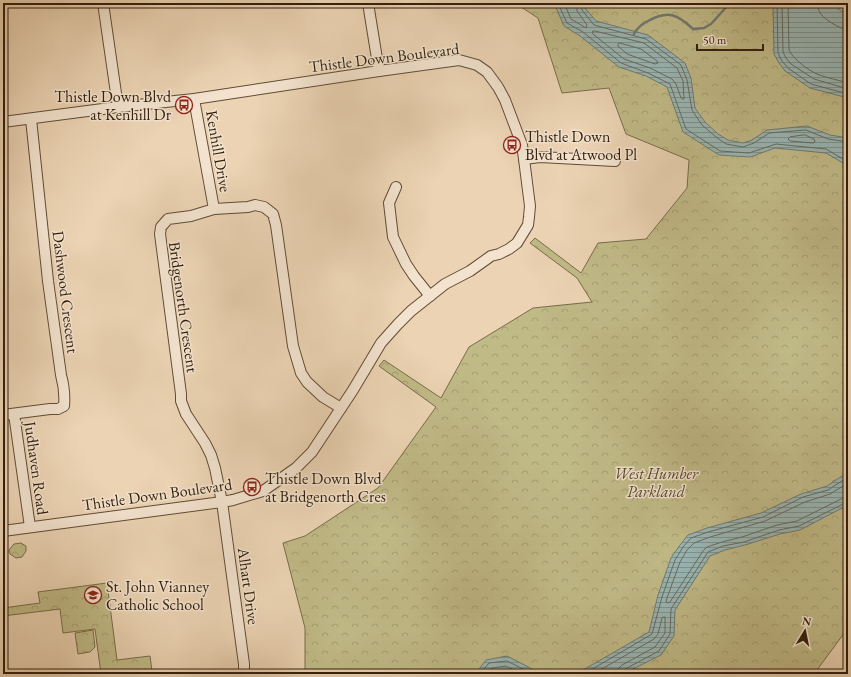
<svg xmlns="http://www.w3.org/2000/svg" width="851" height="677" viewBox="0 0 851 677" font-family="'EB Garamond',serif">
	<defs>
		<pattern id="forest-crowns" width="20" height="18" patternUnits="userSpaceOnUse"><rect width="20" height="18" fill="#c0ba87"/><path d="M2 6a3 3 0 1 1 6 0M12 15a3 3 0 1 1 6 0" fill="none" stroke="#a59f73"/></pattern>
		<pattern id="water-rules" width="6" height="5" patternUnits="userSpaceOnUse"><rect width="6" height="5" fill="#99b6b4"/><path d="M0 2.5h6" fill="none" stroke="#7d9391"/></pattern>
	</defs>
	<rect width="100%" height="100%" fill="#ebd3b3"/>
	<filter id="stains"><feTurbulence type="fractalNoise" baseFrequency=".005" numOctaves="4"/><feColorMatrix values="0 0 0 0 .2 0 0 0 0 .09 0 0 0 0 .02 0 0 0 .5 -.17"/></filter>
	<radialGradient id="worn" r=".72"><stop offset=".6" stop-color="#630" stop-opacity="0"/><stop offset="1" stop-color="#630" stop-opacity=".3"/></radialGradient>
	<g fill="url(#forest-crowns)" stroke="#796c4a">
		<path d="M515,3H848V628L814,674H305V628L283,543L305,536L378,488L436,407L379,366L384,360L441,398L469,347L533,308L592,302L577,278L530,243L535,238L581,273L598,243L646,239L687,188L689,160L626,134L609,88L562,93L538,18Z"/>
		<path d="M21,543L26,546V551L22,557L16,558L10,554L9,550L14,544Z"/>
		<path d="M107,583L117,660L150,656L152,671L125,674H101L95,629L63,633L60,609L3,616V608L40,603L38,592Z"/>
		<path d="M93,630L95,647L90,652L78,654L75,633Z"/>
	</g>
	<g fill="url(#water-rules)" stroke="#707a71">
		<path d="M554,3H588L585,8L596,21L648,35L685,63L691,78L695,108L705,122L718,134L728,140L743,143L752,140L767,130L807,126L830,135L848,138V166L826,153L775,148L750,157L719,155L683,132L667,87L646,76L619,67L580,36L564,26Z"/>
		<path d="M773,3H831L848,16V98L810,88L785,71L779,63L774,54Z"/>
		<path d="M848,472V505L800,530L780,534L745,545L725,550L710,556L675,610L674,636L661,655L623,674H576L649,632L658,595L671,558L680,545L688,535L707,528L761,513L801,494L827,486Z"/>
		<path d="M507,656L542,674H475L486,660Z"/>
	</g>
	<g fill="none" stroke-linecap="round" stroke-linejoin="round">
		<g stroke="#666a60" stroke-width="1">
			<path d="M558,3L567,23L583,32L621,63L648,73L670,84L686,129L720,151L749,153L776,144L826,149L848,162"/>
			<path d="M564,3L571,19L586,28L587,25L577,11V7L578,3"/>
			<path d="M583,3L582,7V10L594,25L646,39L681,65L687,80L692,110L702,125L716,137L726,144L743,147L754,143L769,133L806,130L828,139L848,142"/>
			<path d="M777,3L778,53L782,61L788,68L811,84L848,94"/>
			<path d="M782,3L783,52L786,58L791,64L814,79L848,89"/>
			<path d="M788,3L789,50C793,59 808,70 817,74C827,78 838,80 848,83"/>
			<path d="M818,3C818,7 818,10 820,13C825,20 840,29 848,30"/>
			<path d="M593,31H595L644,43L677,68L683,81L684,99H682L681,98L676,84L672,79L650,68L624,59L593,34Z"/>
			<path d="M620,43L641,49L657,61L658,63L655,64L627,54L618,46V44Z"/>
			<path d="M805,135L814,139L815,142L813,143L790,141L788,139L790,137Z"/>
			<path d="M848,483L830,494L805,502L765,521L710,537L694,543L687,550L680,562L667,598L666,602L668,603L670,602L703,551L707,547L722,542L742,537L777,525L797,521L843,498L848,497"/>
			<path d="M480,674L489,663L507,661L533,674"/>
			<path d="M487,674L492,668L506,666L522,674"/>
			<path d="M584,674L652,634L662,597L675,560L683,547L691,538L708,532L763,517L803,497L828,490L848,477"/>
			<path d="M593,674L654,639L658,634L662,618L663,617H665V633L655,647L622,665L618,669V674"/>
			<path d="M623,674V671L625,669L659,651L670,634L671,609L708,552L723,546L744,542L779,530L799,526L845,503L848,502"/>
		</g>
		<path stroke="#707a71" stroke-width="2.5" d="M634,34C638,27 641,25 648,21C668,10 677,14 693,29L704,28L711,24L730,3"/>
		<g stroke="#604c36" stroke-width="12">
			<g id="street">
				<path d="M103,3L118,107"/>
				<path d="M368,3L379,71"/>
				<path d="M194,99L214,209"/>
				<path d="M3,122L118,107L194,99L379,71L459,60L477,65L487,72L498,87L505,100L522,145L524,159L530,206L529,217L528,225L517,243L509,249L499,254L491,256L470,271L445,284L411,311L398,324L381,343L353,390L312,452L296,468L263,491L233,500L222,502L3,531"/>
				<path d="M524,159L540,157L615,161"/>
				<path d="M396,187L389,203L393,237L406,264L414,276L430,296"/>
				<path d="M14,414L30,527"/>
				<path d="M3,415L50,409H58L64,406C65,395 64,386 61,375L48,281L31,119"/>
				<path d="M244,674V664L222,502L215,468L211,455L205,443L186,414L181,401V394L160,234L161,227L168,219L191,216L214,209L248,207L255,205L264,207L273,214L276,225L293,346L301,373L307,382L323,397L341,408"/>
			</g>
		</g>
		<use href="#street" stroke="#f2e2ce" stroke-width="10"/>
	</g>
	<defs>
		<g id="bus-ring" transform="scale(0.9)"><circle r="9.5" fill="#f2e2ce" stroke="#8f2418" stroke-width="1.5"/><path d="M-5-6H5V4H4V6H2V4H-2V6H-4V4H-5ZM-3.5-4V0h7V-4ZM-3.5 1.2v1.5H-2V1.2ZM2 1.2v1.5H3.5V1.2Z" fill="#8f2418"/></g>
		<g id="school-ring" transform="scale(0.9)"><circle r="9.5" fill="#f2e2ce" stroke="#8f2418" stroke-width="1.5"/><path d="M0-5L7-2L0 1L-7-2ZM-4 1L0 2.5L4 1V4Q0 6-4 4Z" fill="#8f2418"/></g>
	</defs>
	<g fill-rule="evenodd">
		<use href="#bus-ring" x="184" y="105"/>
		<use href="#bus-ring" x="512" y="145"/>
		<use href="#bus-ring" x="252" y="487"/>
		<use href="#school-ring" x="93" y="595"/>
	</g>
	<g text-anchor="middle" stroke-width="3" stroke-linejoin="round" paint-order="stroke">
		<g font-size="16" fill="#321f0c" stroke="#f2e2ce">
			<text transform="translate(384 57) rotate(-7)" y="6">Thistle Down Boulevard</text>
			<text transform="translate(219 151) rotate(80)" y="6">Kenhill Drive</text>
			<text transform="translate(66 292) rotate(83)" y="6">Dashwood Crescent</text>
			<text transform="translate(184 307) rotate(82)" y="6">Bridgenorth Crescent</text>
			<text transform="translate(37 468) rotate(82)" y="6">Judhaven Road</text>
			<text transform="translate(157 494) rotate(-8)" y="6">Thistle Down Boulevard</text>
			<text transform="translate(249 586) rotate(82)" y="6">Alhart Drive</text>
		</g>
		<g font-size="16" fill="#321f0c" stroke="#f2e2ce" text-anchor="start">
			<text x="171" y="102" text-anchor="end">Thistle Down Blvd<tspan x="171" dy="18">at Kenhill Dr</tspan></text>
			<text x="525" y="142">Thistle Down<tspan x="525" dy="18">Blvd at Atwood Pl</tspan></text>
			<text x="265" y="484">Thistle Down Blvd<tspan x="265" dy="18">at Bridgenorth Cres</tspan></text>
			<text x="106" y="592">St. John Vianney<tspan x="106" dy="18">Catholic School</tspan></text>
		</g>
		<g font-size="16" font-style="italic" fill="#56462b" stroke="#f2e2ce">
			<text x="656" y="479">West Humber<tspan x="656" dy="18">Parkland</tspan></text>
		</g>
	</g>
	<rect width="851" height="677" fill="none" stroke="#ebd3b3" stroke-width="16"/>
	<rect x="4" y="4" width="843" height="669" fill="none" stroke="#321f0c" stroke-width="2"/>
	<rect x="8" y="8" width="835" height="661" fill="none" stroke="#321f0c"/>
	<g transform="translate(805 631) rotate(10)" stroke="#f2e2ce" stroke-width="3" paint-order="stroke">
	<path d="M0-3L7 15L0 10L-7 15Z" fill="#321f0c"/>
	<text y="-6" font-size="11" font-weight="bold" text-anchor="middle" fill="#321f0c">N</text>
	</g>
	<path d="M697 44v6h66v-6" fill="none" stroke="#321f0c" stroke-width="2"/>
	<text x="703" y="44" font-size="12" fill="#321f0c" stroke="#f2e2ce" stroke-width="3" paint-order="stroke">50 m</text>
	<rect width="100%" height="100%" filter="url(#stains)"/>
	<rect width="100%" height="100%" fill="url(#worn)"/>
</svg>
